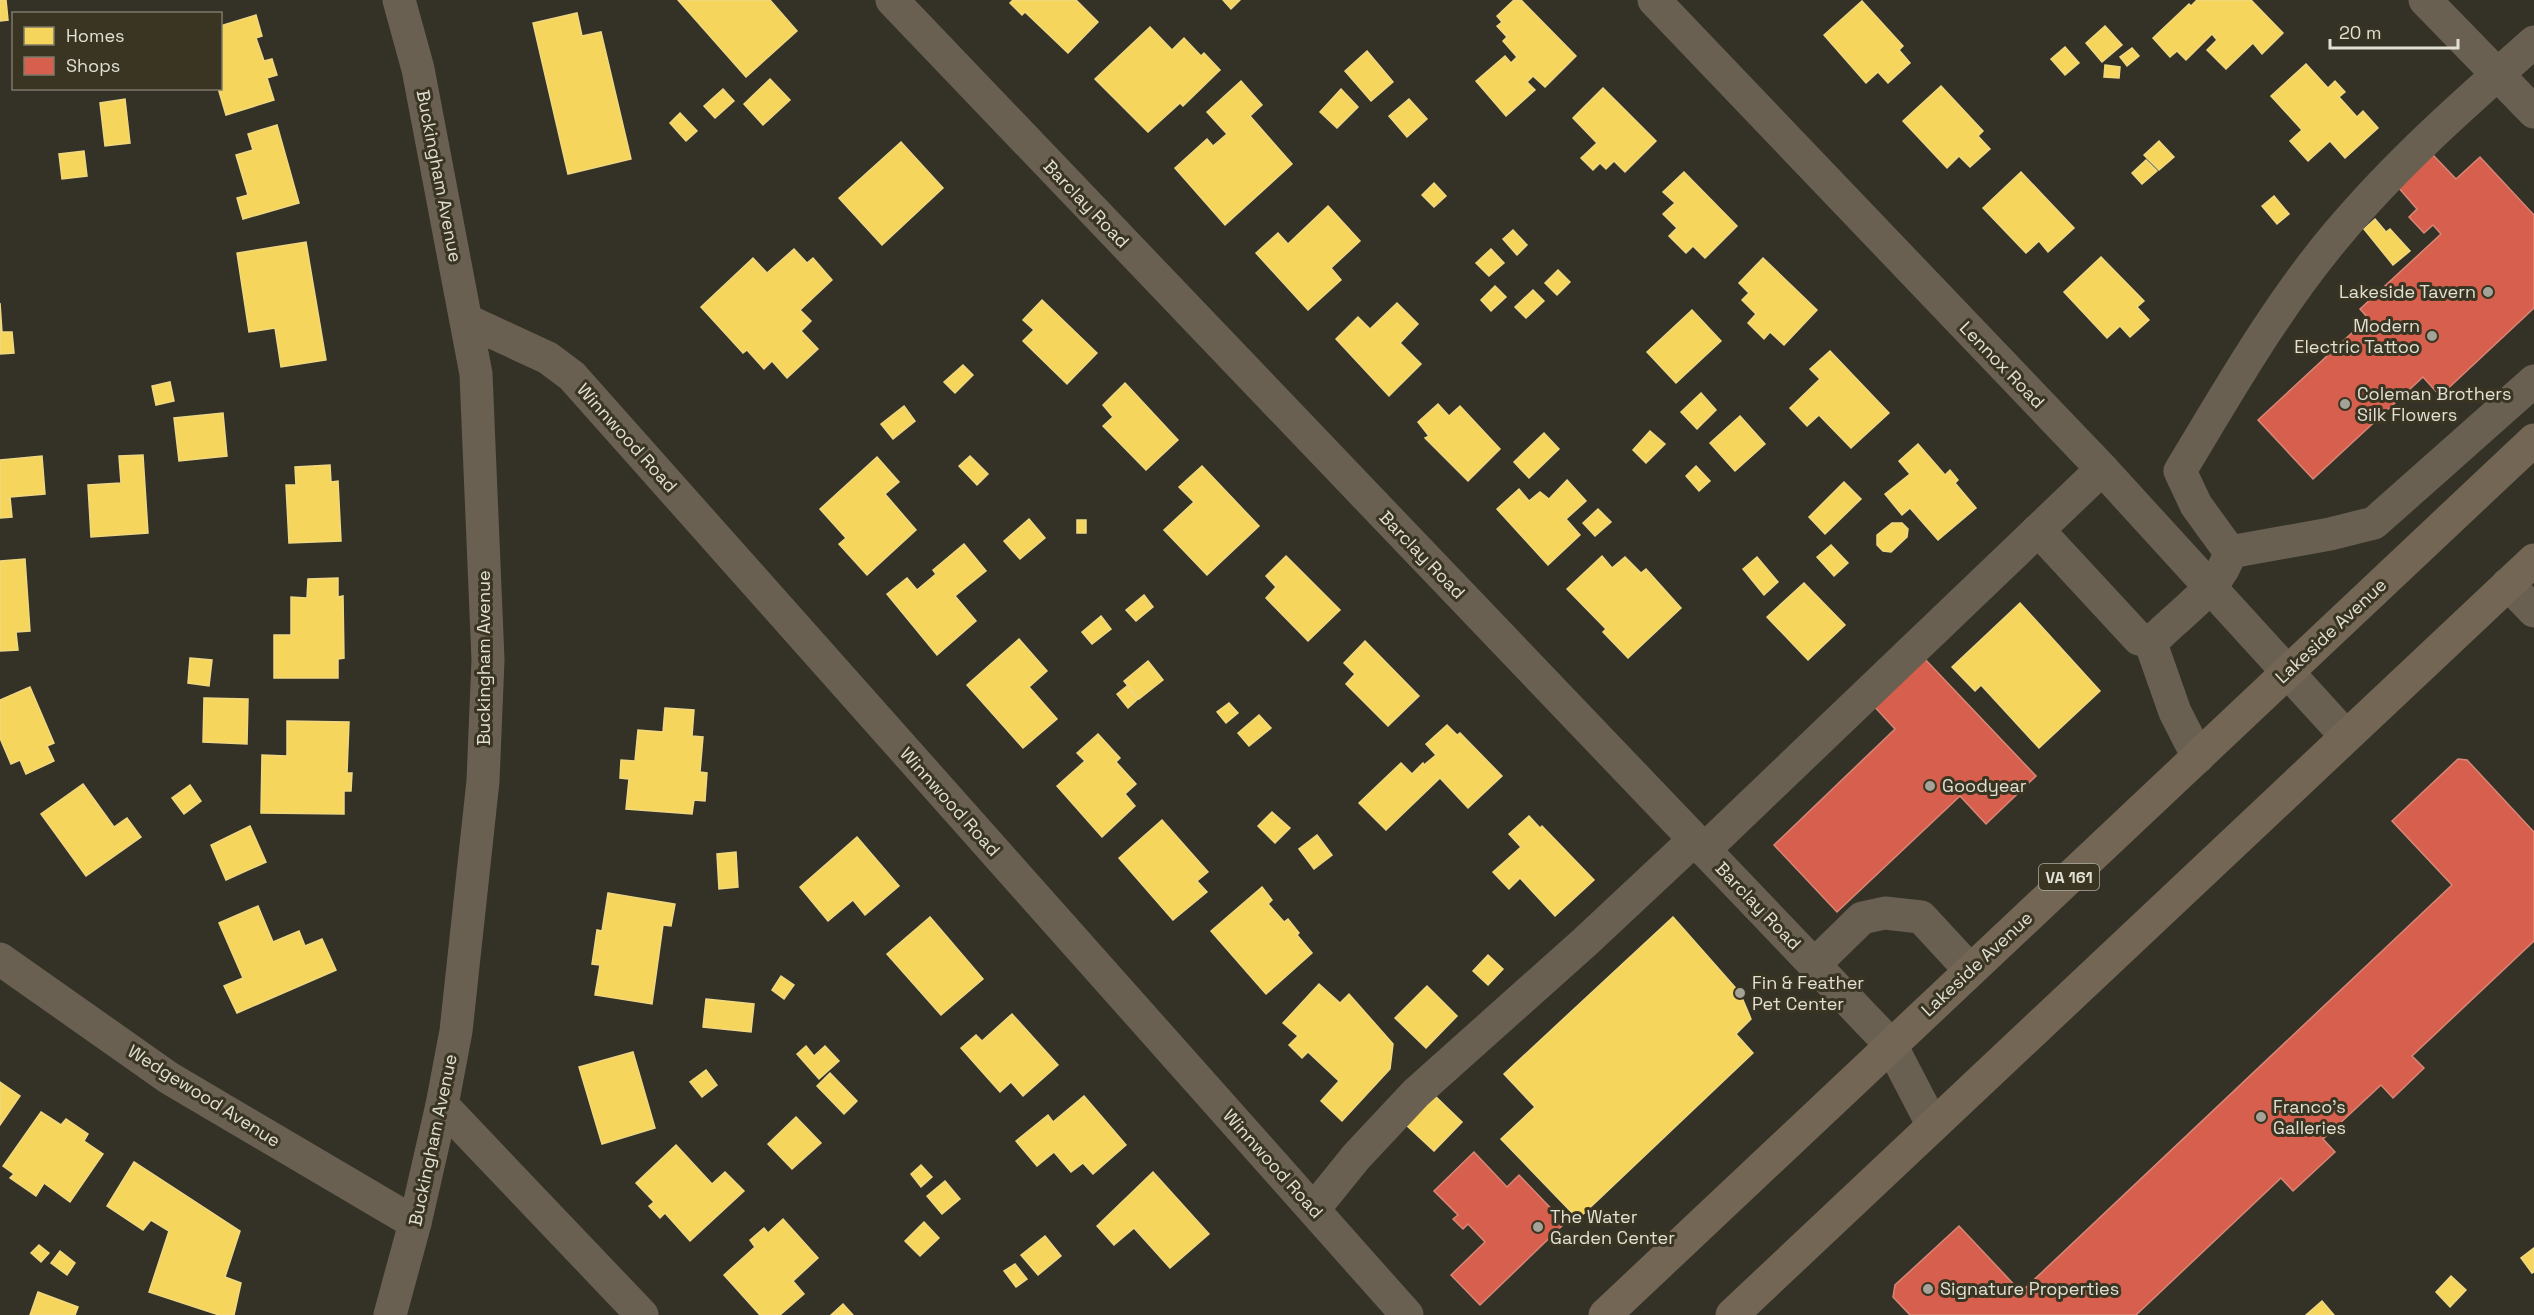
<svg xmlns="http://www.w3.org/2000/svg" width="2534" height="1315" viewBox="0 0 2534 1315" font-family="'Space Grotesk',sans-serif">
	<rect width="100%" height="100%" fill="#343227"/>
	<g fill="#f6d55c" stroke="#f0d880" stroke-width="1.5">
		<path d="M0,0H6L8,20L0,21Z"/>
		<path d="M678,0H770L797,31L746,77Z"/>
		<path d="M1013,0H1076L1098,22L1068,53L1025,12L1022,15L1010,3Z"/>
		<path d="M1223,0H1240L1231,9Z"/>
		<path d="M1514,0H1521L1576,56L1545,87L1533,76L1527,82L1535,90L1506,116L1476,81L1505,56L1511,63L1517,57L1503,41L1507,37L1497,26L1502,22L1497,16Z"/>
		<path d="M2197,0H2251L2283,33L2262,54L2253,43L2226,69L2207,50L2217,40L2212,34L2186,60L2177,51L2170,57L2153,38L2189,4L2191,6Z"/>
		<path d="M1862,1L1903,46L1899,50L1910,63L1888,83L1878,72L1866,83L1824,35Z"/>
		<path d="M577,13L582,36L601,32L631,159L568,174L533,23Z"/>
		<path d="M256,15L262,36L256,38L264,61L272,59L277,75L267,78L274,100L226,115L218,88H220V26Z"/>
		<path d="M2105,26L2122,45L2102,62L2086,43Z"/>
		<path d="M1150,27L1172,50L1184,38L1201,56L1204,53L1220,70L1183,106L1180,103L1148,132L1095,79Z"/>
		<path d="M2065,47L2079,63L2065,75L2051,59Z"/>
		<path d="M2132,48L2139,56L2127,66L2120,57Z"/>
		<path d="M1367,51L1393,82L1371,101L1345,71Z"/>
		<path d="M2306,64L2328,88L2335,81L2345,92L2339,97L2357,117L2363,111L2378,128L2345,158L2330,141L2308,161L2290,141L2302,130L2271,96Z"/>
		<path d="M2105,65L2120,67L2119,78L2104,77Z"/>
		<path d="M770,79L790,100L763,125L744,104Z"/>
		<path d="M1241,81L1262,105L1250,116L1292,164L1225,225L1175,168L1207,139L1213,146L1227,134L1207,112Z"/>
		<path d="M1941,86L1983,131L1978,136L1990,149L1970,167L1959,156L1947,168L1903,121Z"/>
		<path d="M1603,88L1656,141L1625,172L1614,161L1606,169L1600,163L1593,170L1581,158L1597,143L1573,118Z"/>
		<path d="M723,89L734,101L715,118L704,106Z"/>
		<path d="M1341,89L1358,107L1337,128L1320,112Z"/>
		<path d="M125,99L130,143L105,146L100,103Z"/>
		<path d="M1409,99L1427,119L1407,137L1389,116Z"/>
		<path d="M680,113L697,131L686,141L670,123Z"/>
		<path d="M277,125L299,203L243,219L237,198L248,195L236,155L253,150L248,134Z"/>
		<path d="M2159,141L2174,157L2159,170L2144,155Z"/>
		<path d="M901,142L943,188L882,245L839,198Z"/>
		<path d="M84,151L87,176L62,179L59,154Z"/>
		<path d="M2146,160L2157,171L2142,184L2132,173Z"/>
		<path d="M1684,172L1737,226L1705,258L1693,246L1686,253L1669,236L1677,228L1663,214L1675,203L1663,192Z"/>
		<path d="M2021,172L2074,228L2048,252L2039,241L2026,253L1983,208Z"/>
		<path d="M1434,183L1446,196L1434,207L1422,195Z"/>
		<path d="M2274,196L2289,214L2277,224L2262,206Z"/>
		<path d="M1328,206L1360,241L1331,268L1341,280L1308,310L1256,253L1278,233L1288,244Z"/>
		<path d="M2375,219L2386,232L2390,229L2410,251L2393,265L2364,229Z"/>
		<path d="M1513,230L1527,245L1517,255L1503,239Z"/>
		<path d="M306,242L326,360L281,367L275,328L249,332L237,253Z"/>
		<path d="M794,249L807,263L813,258L832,280L800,310L811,321L801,331L818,349L787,378L772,361L764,369L747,350L743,353L701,307L753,258L767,273Z"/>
		<path d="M1491,249L1504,263L1489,276L1476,263Z"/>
		<path d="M2101,257L2144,301L2137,307L2149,320L2130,337L2120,326L2107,338L2064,292Z"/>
		<path d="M1763,258L1817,310L1784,345L1770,332L1764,339L1748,323L1756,314L1742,300L1749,293L1739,283Z"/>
		<path d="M1558,270L1570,282L1557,295L1545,283Z"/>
		<path d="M1495,286L1506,297L1491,311L1481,300Z"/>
		<path d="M1533,290L1544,301L1526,318L1515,307Z"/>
		<path d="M1042,300L1097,353L1067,384L1023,341L1034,330L1023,320Z"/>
		<path d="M0,303L2,332H12L14,353L0,354Z"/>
		<path d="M1397,303L1418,324L1400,343L1421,364L1389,396L1336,339L1358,317L1370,329Z"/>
		<path d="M1692,310L1721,341L1676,383L1647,352Z"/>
		<path d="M1830,351L1889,413L1851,448L1819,415L1807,426L1790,408L1820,379L1810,369Z"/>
		<path d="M963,365L973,375L955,393L944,382Z"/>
		<path d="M170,382L174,401L156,405L152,386Z"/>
		<path d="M1125,383L1178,440L1146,470L1103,426L1113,417L1103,405Z"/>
		<path d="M1701,393L1716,410L1697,429L1681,412Z"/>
		<path d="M1438,404L1449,416L1460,406L1500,449L1468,481L1425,438L1429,436L1418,422Z"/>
		<path d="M904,406L915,421L893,439L881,424Z"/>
		<path d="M223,413L227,456L179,461L174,418Z"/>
		<path d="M1740,416L1765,444L1735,471L1710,443Z"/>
		<path d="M1650,431L1665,444L1646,463L1633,450Z"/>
		<path d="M1544,433L1559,449L1529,478L1514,462Z"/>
		<path d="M1918,444L1945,475L1950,470L1958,480L1955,483L1976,508L1938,540L1910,508L1902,515L1885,494L1910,474L1899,461Z"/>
		<path d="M143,455L148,533L91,537L88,485L121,483L119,456Z"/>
		<path d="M42,456L45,494L10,497L12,517L0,518V460Z"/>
		<path d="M970,456L988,474L977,485L959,466Z"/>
		<path d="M877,457L899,482L885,494L916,530L867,575L839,544L846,538L820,509Z"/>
		<path d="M330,465L331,482L338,481L341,541L289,543L286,485H296L295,467Z"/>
		<path d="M1202,466L1259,526L1207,575L1164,530L1194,502L1179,487Z"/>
		<path d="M1696,466L1710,481L1699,491L1686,476Z"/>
		<path d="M1567,480L1586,501L1566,519L1580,535L1548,565L1497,509L1519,489L1529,501L1540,492L1549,499Z"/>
		<path d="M1844,482L1861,499L1825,534L1809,517Z"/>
		<path d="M1598,509L1611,522L1595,536L1583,523Z"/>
		<path d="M1029,519L1045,538L1020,559L1004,541Z"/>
		<rect x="1077" y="520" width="9" height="13"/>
		<path d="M1892,523H1902L1908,529L1907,537L1891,552L1883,551L1877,545V535Z"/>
		<path d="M964,544L986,571L955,596L976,621L937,655L887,594L907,578L917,590L936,574L933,570Z"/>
		<path d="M1831,545L1848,563L1834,576L1817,557Z"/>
		<path d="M1286,556L1340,610L1308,641L1266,598L1276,587L1266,576Z"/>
		<path d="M1602,556L1612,568L1625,557L1641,573L1646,569L1681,608L1628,658L1603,632L1606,629L1567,589Z"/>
		<path d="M1757,557L1778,582L1764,595L1743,569Z"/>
		<path d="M25,559L30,631L16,632L18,650L0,651V561Z"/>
		<path d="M338,578V597L343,596L344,658L338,659V678H274V635H291V597L307,598L308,579Z"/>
		<path d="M1804,583L1845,625L1808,660L1767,617Z"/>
		<path d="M1144,595L1153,607L1136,621L1126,610Z"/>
		<path d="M2020,603L2100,691L2039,748L1981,685L1975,691L1952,667Z"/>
		<path d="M1101,616L1111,629L1092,644L1082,632Z"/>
		<path d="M1019,639L1047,671L1029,687L1057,719L1023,748L967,685Z"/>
		<path d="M1365,641L1419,696L1388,726L1346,684L1355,674L1344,663Z"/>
		<path d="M190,658L212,660L209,686L188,683Z"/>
		<path d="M1148,661L1163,680L1139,699L1124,681Z"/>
		<path d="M1127,686L1138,699L1128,708L1117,694Z"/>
		<path d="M30,687L54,743L47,746L54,761L26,774L20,760L11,764L0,738V700Z"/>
		<path d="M204,698L248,699L247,744L203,742Z"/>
		<path d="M1229,703L1238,713L1226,723L1217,712Z"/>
		<path d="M665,708L694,710L692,736L703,737L700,772L707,773L705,801L694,800L692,814L626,809L629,779L620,778L621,760L635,761L638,730L663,732Z"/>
		<path d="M1259,715L1271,728L1249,746L1238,733Z"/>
		<path d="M287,721L349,722L347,773H352L351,791H344V814L261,813L262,755L287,756Z"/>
		<path d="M1447,725L1457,735L1460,733L1502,776L1468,808L1440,778L1386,830L1359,803L1401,763L1412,774L1423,763L1424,765L1436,755L1426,744Z"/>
		<path d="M1098,734L1120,758L1116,762L1136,784L1125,794L1135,806L1102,837L1057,786L1085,761L1077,753Z"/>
		<path d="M83,784L114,827L127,818L141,837L86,876L41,814Z"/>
		<path d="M190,785L201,801L184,814L172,798Z"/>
		<path d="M1272,812L1290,828L1275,843L1258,826Z"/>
		<path d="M1529,816L1540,828L1542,826L1594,880L1555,916L1520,878L1509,889L1493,872L1521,847L1509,834Z"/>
		<path d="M1162,820L1208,872L1197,881L1207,892L1173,920L1119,858Z"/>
		<path d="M250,826L266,862L226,880L211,845Z"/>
		<path d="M1317,835L1332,855L1314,869L1299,849Z"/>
		<path d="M857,837L899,886L865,915L853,900L828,921L800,887Z"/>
		<path d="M736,852L738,887L719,889L717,854Z"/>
		<path d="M1262,887L1272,900L1268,904L1284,922L1288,919L1299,933L1297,935L1312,953L1266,994L1211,931Z"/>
		<path d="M608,893L675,904L671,926L663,925L652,1004L595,995L600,965L592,964L597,930L602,931Z"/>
		<path d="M258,906L273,942L299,931L305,946L322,939L336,970L237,1013L224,986L243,978L219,923Z"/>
		<path d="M930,917L983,979L941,1015L887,954Z"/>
		<path d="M1673,917L1740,993L1751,1019L1736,1034L1753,1053L1578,1219L1501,1139L1535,1107L1504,1074Z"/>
		<path d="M1488,955L1503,969L1488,985L1473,971Z"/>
		<path d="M781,976L794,985L784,999L772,990Z"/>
		<path d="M1319,984L1340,1003L1349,994L1393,1044L1390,1069L1342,1121L1321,1101L1339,1081L1308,1052L1302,1058L1289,1045L1298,1036L1283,1023Z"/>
		<path d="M1427,986L1457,1016L1426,1048L1395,1018Z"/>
		<path d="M706,999L754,1004L751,1032L703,1027Z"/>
		<path d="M1012,1014L1058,1065L1023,1096L1011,1082L1000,1092L961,1048L976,1035L982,1041Z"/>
		<path d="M806,1046L814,1056L825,1046L839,1061L819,1079L797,1054Z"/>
		<path d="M633,1052L655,1128L602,1144L579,1067Z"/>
		<path d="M706,1070L717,1085L702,1097L690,1082Z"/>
		<path d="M830,1073L857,1101L844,1114L817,1086Z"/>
		<path d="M0,1082L20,1096L0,1125Z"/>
		<path d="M1433,1094L1462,1122L1434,1151L1405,1124Z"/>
		<path d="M1084,1096L1126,1145L1093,1174L1083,1163L1071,1172L1054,1152L1037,1166L1016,1141L1048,1115L1053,1122Z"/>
		<path d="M41,1112L61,1125L66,1119L88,1134L84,1141L103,1154L70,1202L44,1183L36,1196L10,1178L14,1174L3,1166Z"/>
		<path d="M796,1117L821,1143L792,1169L768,1144Z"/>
		<path d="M676,1145L712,1184L725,1172L744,1191L690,1241L665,1213L660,1218L649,1206L654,1202L636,1183Z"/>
		<path d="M134,1162L240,1231L225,1277L241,1283L234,1315H219L149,1292L169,1231L151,1220L143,1230L107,1206Z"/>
		<path d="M921,1165L932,1177L921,1187L911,1174Z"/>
		<path d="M1153,1172L1209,1234L1170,1268L1134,1228L1114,1245L1097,1226Z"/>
		<path d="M945,1181L960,1199L942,1214L927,1196Z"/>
		<path d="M783,1219L818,1258L793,1281L804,1294L780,1315H760L724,1275L755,1247L750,1240L764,1228L768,1233Z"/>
		<path d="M924,1222L939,1238L920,1256L905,1241Z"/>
		<path d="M1045,1236L1061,1256L1038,1275L1021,1255Z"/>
		<path d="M39,1245L49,1253L41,1262L31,1253Z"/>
		<path d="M2534,1248V1272L2532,1273L2521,1258Z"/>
		<path d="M60,1251L75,1263L67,1275L51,1263Z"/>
		<path d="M1015,1264L1027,1279L1016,1287L1004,1271Z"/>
		<path d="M2451,1276L2466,1290L2450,1307L2436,1292Z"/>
		<path d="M38,1292L78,1307L75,1315H30Z"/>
		<path d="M2322,1301L2334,1315H2306Z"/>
		<path d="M843,1304L853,1315H831Z"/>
	</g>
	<g fill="#d6604d" stroke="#da8676" stroke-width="1.5">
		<path d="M2433,155L2456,179L2480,157L2534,215V308L2440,396L2423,377L2313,479L2258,420L2368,318L2360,309L2441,234L2433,225L2424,233L2409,217L2417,209L2398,187Z"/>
		<path d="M1922,656L2036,776L1986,824L1960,796L1837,912L1774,845L1895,729L1872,704Z"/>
		<path d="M2458,759L2467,760L2534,832V941L2412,1056L2424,1068L2393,1098L2381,1085L2323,1139L2335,1152L2293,1191L2281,1178L2136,1315H1910L1893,1297L1895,1285L1959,1226L2021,1292L2452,885L2392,821Z"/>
		<path d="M1474,1152L1507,1187L1519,1175L1565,1223L1480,1305L1451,1275L1485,1242L1468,1224L1463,1229L1453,1219L1458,1215L1434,1191Z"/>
	</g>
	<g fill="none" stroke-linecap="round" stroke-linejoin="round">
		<g stroke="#6a6052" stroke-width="33">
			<path d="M892,0L1891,1045L1932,1124"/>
			<path d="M1654,0L2105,472L2345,735"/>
			<path d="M2425,0L2534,112"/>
			<path d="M468,321L548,358L572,376L1407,1315"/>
			<path d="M2038,530L2139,639L2150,641L2159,635C2183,611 2222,585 2230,552L2196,505L2180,471C2229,390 2277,305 2339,232C2397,163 2466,102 2534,42"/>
			<path d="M2230,552L2330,534L2374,523L2534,381"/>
			<path d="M2508,584L2534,611"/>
			<path d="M2150,641L2175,712L2198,757"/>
			<path d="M1704,850L2102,469"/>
			<path d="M0,959L169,1078L415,1223"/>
			<path d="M1814,965L1862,918L1885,913L1921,917L1970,970"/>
			<path d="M442,1105L642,1315"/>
			<path d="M1314,1209L1356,1157L1416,1093L1585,942L1694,840"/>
			<path d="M390,1315L415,1223L442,1105L456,1031L483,781L488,660L476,374L418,69L399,0"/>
		</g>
		<g stroke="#736654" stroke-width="33">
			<path d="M1605,1315L2534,440"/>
			<path d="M1732,1315L2534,560"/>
		</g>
	</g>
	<g fill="#a5a397" stroke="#393522" stroke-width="2">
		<circle cx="2488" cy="292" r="6"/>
		<circle cx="2432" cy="336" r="6"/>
		<circle cx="2345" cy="404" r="6"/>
		<circle cx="1930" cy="786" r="6"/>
		<circle cx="1740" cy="993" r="6"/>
		<circle cx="2261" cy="1117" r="6"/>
		<circle cx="1538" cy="1227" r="6"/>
		<circle cx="1928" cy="1289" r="6"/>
	</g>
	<g text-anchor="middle" stroke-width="6" stroke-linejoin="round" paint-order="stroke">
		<rect fill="#393522" stroke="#afad9f" stroke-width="1.5" x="2039" y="864" width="60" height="26" rx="4.5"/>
		<g font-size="16" font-weight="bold" fill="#e2e0d4">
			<text x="2069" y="883">VA 161</text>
		</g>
		<g font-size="18" fill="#e2e0d4" stroke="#393522">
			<text transform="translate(439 176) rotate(79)" y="6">Buckingham Avenue</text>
			<text transform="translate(1086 204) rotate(46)" y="6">Barclay Road</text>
			<text transform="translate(2002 365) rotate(46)" y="6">Lennox Road</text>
			<text transform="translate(627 438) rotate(48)" y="6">Winnwood Road</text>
			<text transform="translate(1422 555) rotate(46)" y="6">Barclay Road</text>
			<text transform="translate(2331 631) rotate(-43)" y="6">Lakeside Avenue</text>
			<text transform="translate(484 658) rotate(-90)" y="6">Buckingham Avenue</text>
			<text transform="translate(950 802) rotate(48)" y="6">Winnwood Road</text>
			<text transform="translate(1758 906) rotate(46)" y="6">Barclay Road</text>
			<text transform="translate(1977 964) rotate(-43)" y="6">Lakeside Avenue</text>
			<text transform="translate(204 1096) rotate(32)" y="6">Wedgewood Avenue</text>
			<text transform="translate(433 1140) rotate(-78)" y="6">Buckingham Avenue</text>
			<text transform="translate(1273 1164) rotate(48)" y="6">Winnwood Road</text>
		</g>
		<g font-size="18" fill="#e2e0d4" stroke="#393522" text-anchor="start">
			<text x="2476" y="298" text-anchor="end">Lakeside Tavern</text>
			<text x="2420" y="332" text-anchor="end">Modern<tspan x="2420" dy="21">Electric Tattoo</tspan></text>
			<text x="2357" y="400">Coleman Brothers<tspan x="2357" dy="21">Silk Flowers</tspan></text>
			<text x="1942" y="792">Goodyear</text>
			<text x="1752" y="989">Fin &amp; Feather<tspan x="1752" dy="21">Pet Center</tspan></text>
			<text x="2273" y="1113">Franco's<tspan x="2273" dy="21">Galleries</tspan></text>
			<text x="1550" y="1223">The Water<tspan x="1550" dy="21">Garden Center</tspan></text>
			<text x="1940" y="1295">Signature Properties</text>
		</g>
	</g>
	<rect x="12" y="12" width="210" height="78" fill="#393522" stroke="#7d7969" stroke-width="1.5"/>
	<rect x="24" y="27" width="30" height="18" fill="#f6d55c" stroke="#7d7969" stroke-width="1.5"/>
	<text x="66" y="42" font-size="18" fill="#e2e0d4">Homes</text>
	<rect x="24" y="57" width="30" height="18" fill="#d6604d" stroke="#7d7969" stroke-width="1.5"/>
	<text x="66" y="72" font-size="18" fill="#e2e0d4">Shops</text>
	<path d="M2330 39v9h128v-9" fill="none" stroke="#e2e0d4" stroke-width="3"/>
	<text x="2339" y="39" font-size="18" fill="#e2e0d4" stroke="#393522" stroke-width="4.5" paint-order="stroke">20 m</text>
</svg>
